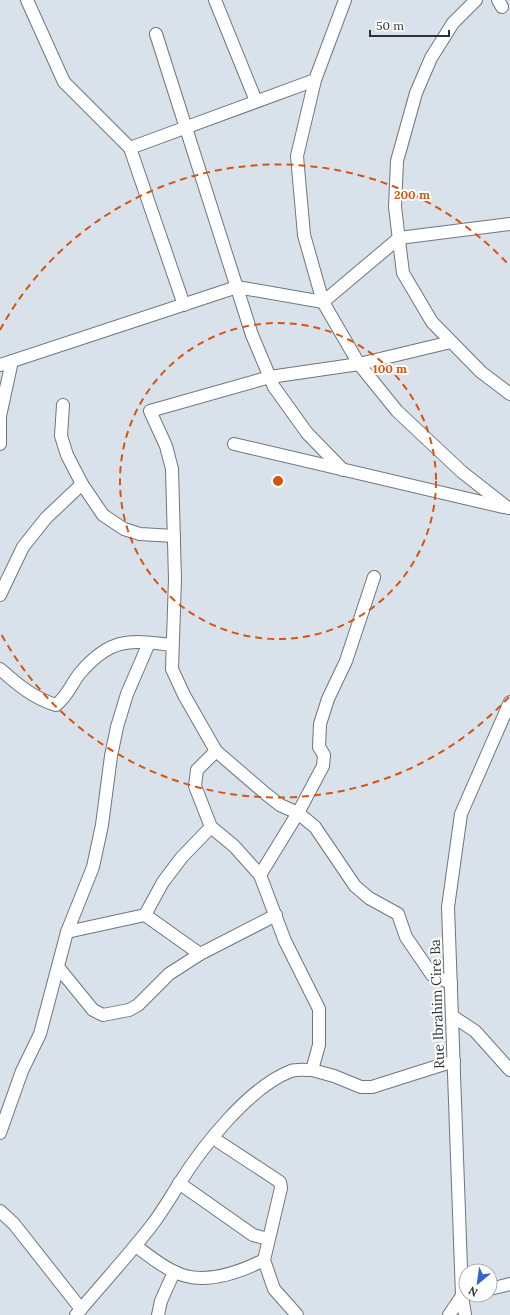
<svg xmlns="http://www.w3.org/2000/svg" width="510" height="1315" viewBox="0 0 510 1315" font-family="Lora,serif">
	<rect width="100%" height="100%" fill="#d9e2ea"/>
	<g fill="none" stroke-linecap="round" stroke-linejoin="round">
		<g stroke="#6e767d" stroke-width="14">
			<g id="street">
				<path d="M27,0L64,82L130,148L184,305"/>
				<path d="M215,0L256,101"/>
				<path d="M345,0L315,80L297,156L304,235L323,302L359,364L397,411L462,472L508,508"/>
				<path d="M476,0L453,23L431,58L416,93L397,161L395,207L403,273L432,322L481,372L510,394"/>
				<path d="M498,0L502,7"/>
				<path d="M156,34L252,335L274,387L307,433L343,470"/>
				<path d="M130,148L315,80"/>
				<path d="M0,365L237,287L323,302L399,238L510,224"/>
				<path d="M63,405L61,436L67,455L82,484L103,515L124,529L140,534L174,536"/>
				<path d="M0,444V416L12,361"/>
				<path d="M234,444L503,507"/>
				<path d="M0,595L23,547L46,518L82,484"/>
				<path d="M0,669C17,684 33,698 56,705C67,697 72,683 80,673C111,637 129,640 172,645"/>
				<path d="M260,875L298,813L323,766L324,755L319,747L320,724L328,699L346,661L374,577"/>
				<path d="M145,915L200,954"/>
				<path d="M67,932L145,915L163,882L182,857L211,827"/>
				<path d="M58,967L93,1010L103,1015L129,1010L138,1005L169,974L200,954L276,915"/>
				<path d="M451,983L432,975L406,937L398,914L369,898L355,886L315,827L298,813L280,805L266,794L216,751L184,695L172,669L175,579L172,469L166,446L150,411L270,377L359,364L451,342"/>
				<path d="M452,1016L475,1031L510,1070"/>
				<path d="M312,1070L334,1076L361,1087H372L454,1061"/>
				<path d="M0,1133L22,1071L40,1034L67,932L93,867L102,825L111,756L117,727L127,694L149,643"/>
				<path d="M213,1138L280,1182L281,1188L264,1260L274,1289L297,1315"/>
				<path d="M179,1183L253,1235L268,1239"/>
				<path d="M0,1211L14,1224L81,1309"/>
				<path d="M136,1246C148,1255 161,1266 175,1272C203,1286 238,1273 264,1260"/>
				<path d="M490,1289L510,1284"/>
				<path d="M76,1315C101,1285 128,1256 152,1225C162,1212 170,1198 179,1184C202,1147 249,1087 291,1071C297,1069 306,1070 312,1070L319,1045V1009L285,941L260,875L234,846L211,827L195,786L197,770L216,751"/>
				<path d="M158,1315L161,1301L174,1272"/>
				<path d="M449,1315L462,1296L465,1295"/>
				<path d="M465,1315L462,1296L448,907L461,814L510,702"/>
			</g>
		</g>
		<use href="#street" stroke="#fff" stroke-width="12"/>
	</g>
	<g fill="none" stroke="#d55510" stroke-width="2" stroke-dasharray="7 5">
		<circle cx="278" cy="481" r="158"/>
		<path d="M509 697A316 316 0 0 1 0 632M0 330A316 316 0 0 1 509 265"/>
	</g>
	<g text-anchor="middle" stroke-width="4" stroke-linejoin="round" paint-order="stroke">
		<g font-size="14" fill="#2e3235" stroke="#fff">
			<text transform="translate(437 1004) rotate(-92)" y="5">Rue Ibrahim Cire Ba</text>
		</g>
	</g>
	<circle cx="278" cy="481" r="6" fill="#d55510" stroke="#fff" stroke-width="2"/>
	<g font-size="12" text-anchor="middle" font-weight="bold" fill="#d55510" stroke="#fff" stroke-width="4" stroke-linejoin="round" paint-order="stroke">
		<text x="412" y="199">200 m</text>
		<text x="390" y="373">100 m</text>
	</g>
	<g transform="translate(478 1283) rotate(209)"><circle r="19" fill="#ffffff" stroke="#abadae"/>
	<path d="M0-3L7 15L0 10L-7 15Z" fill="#3164d3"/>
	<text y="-6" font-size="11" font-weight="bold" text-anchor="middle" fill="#2e3235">N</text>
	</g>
	<path d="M370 30v6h79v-6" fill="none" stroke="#2e3235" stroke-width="2"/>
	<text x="376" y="30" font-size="12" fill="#2e3235" stroke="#ffffff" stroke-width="3" paint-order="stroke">50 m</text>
</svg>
